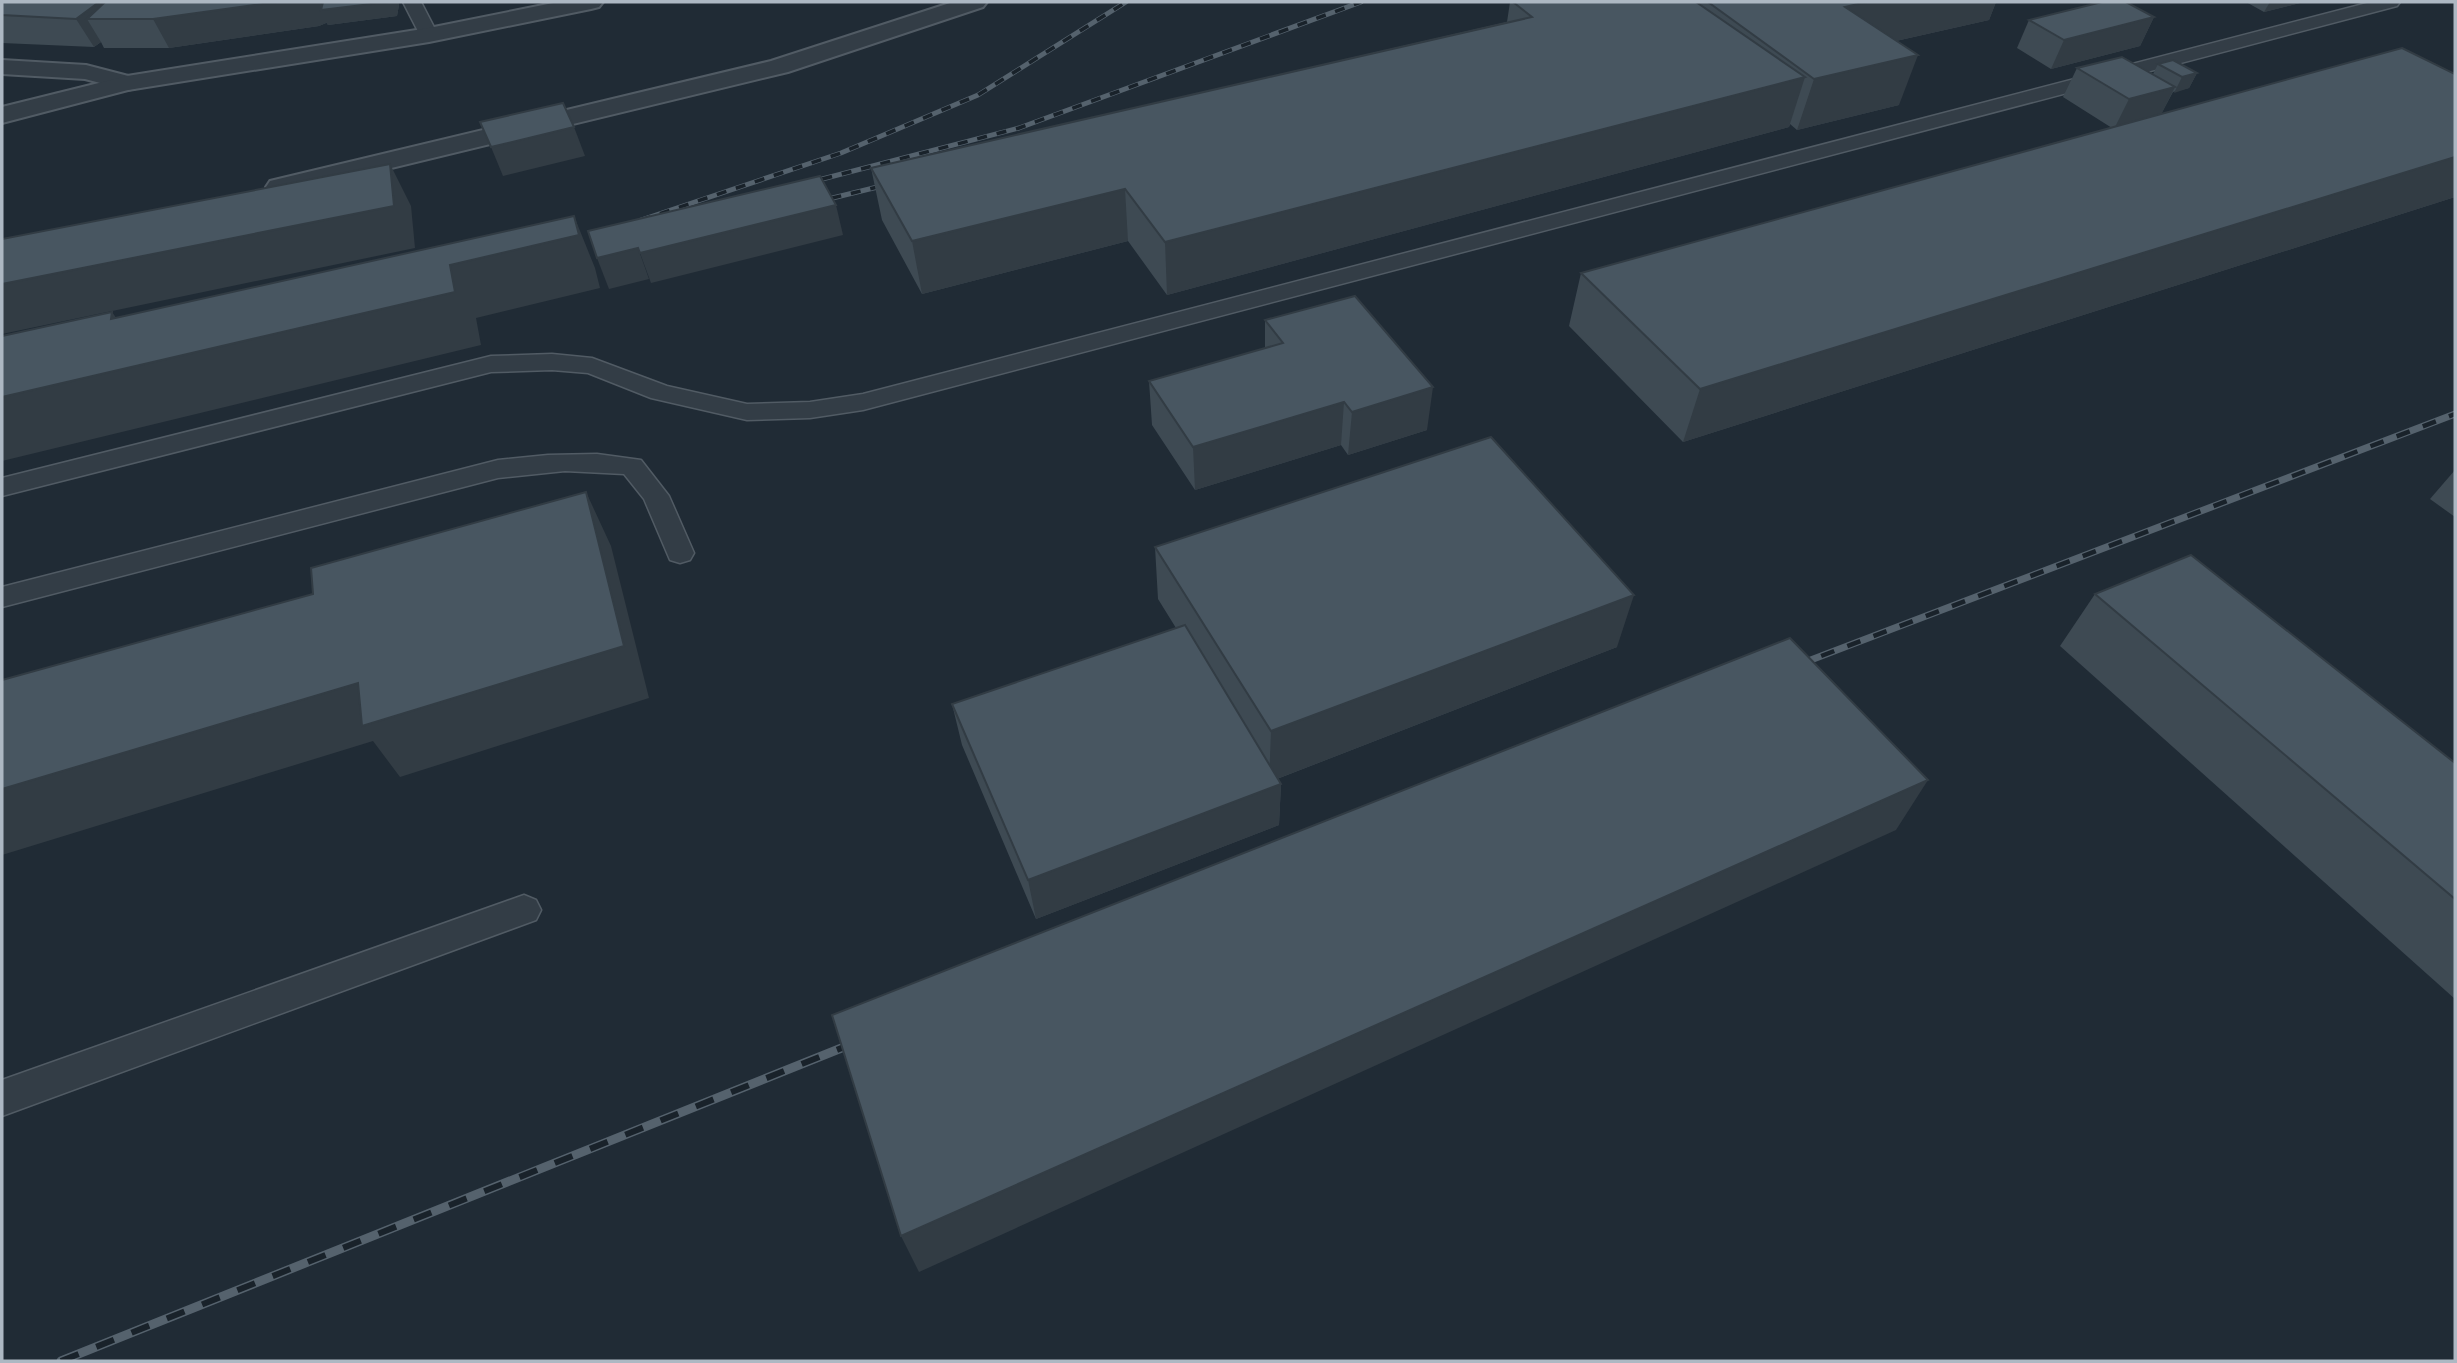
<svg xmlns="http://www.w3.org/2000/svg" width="2457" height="1363" viewBox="0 0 2457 1363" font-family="Rubik,sans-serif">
	<rect width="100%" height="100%" fill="#202b35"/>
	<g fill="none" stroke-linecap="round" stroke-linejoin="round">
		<g stroke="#515b64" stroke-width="3">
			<g id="service">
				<path d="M403,2H421L438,35L436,39H422Z"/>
				<path d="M2371,2H2400L2397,6L863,410L810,418L747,420L651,398L588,373L552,370L491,372L2,496V478L491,356L552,354L592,358L667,386L747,404L810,402L863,394Z"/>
				<path d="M597,454L641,460L669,496L694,553L690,560L680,563L670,560L644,499L624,474L565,471L498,478L2,607V587L498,460L548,455Z"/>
				<path d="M524,895L536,900L541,910L536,920L2,1116V1080Z"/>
			</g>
		</g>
		<g stroke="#515b64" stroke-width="4">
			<g id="minor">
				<path d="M953,2H987L983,7L788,72L280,195L270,193L266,187L270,181L771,61Z"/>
				<path d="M2,60L86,65L136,78L139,83L136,88L127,90L85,79L2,74Z"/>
			</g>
		</g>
		<g stroke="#515b64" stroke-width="4">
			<path id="tertiary" d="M558,2H603L599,7L591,9L429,42L128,90L2,123V107L127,76L429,28Z"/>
		</g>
		<use href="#service" fill="#333d46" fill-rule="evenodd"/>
		<use href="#minor" fill="#333d46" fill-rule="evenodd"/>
		<use href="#tertiary" fill="#333d46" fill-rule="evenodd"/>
		<g stroke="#55626d" stroke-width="5">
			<g id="rail-far2">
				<path d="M803,184L1019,128L1361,2"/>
				<path d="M812,203L894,183"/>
				<path d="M641,220L841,153L978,95L1126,2"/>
			</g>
		</g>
		<g stroke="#55626d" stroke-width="7">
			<path id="rail-far1" d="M1795,666L2455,414"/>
		</g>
		<g stroke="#55626d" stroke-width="9">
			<path id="rail" d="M61,1361L859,1041"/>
		</g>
		<use href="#rail-far2" stroke="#19222a" stroke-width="3.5" stroke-dasharray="10" stroke-linecap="butt"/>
		<use href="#rail-far1" stroke="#19222a" stroke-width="4.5" stroke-dasharray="14" stroke-linecap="butt"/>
		<use href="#rail" stroke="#19222a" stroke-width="6" stroke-dasharray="19" stroke-linecap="butt"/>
	</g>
	<g fill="#3e4a53">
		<path d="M2,2H398L399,5L397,16L328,25L326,22V23L319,26L169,48H104L101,42L94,47L2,43Z"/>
		<path d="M1510,2H1996L1989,20L1896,41L1899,105L1797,130L1790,124L1789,127L1167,295L1128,241L922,294L882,220L871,168L1507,22Z"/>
		<path d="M2246,2H2304L2264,12Z"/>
		<path d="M2154,17L2140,46L2051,69L2017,48L2029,20Z"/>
		<path d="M2158,64L2197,73L2189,88L2173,92L2161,114L2455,74V197L1683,442L1569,326L1581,273L2112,128L2063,97L2077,68L2153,74Z"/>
		<path d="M1265,320L1427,430L1348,455L1341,445L1195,490L1152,425L1149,381L1265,349Z"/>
		<path d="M2455,470V517L2430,499Z"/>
		<path d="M1155,547L1617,647L1277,779L1281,784L1279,825L1036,919L962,745L952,704L1176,628L1158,599Z"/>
		<path d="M2095,594L2455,763V999L2060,646Z"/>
	</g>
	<g fill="#323c44">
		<path d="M99,2H116L87,19L101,42L94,47L76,19Z"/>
		<path d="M277,2H398L399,5L397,16L328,25L326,22V23L319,26L169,48L153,19Z"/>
		<path d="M1867,2H1996L1989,20L1829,56L1845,7Z"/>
		<path d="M2270,2H2304L2264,12Z"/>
		<path d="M2154,17L2140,46L2051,69L2064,40Z"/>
		<path d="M1918,55L1899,105L1797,130L1814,79Z"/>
		<path d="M2197,73L2189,88L2174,93L2182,77Z"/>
		<path d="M1805,77L1789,127L1167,295L1165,242Z"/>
		<path d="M2175,87L2160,117L2114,129L2129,99Z"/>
		<path d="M574,127L585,156L503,176L491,147Z"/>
		<path d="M2455,157V197L1683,442L1700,389Z"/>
		<path d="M390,164L411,206L415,248L2,334V284Z"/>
		<path d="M1125,189L1128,241L922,294L912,241Z"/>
		<path d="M836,205L843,235L651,283L640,253Z"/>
		<path d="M574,216L595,268L600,288L476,318L481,345L2,461V397L111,319L112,312L148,363L450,265Z"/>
		<path d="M638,248L649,279L609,289L597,258Z"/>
		<path d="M1433,387L1427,430L1348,455L1352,412Z"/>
		<path d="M1344,402L1341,445L1195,490L1193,447Z"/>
		<path d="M586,492L611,546L649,698L400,777L373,741L2,855V789Z"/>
		<path d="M1634,595L1617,647L1269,782L1271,731Z"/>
		<path d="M1928,780L1896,830L919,1272L901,1236Z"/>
		<path d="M1281,784L1279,825L1036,919L1028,880Z"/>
	</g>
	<g fill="#485661" stroke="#323c44" stroke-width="2">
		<path d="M2,2H99L76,19L2,15Z"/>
		<path d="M105,2H277L153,19H87Z"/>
		<path d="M323,2H388L321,10Z"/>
		<path d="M1513,2H1696L1805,77L1165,242L1125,189L912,241L871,168L1532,17Z"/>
		<path d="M1708,2H1867L1845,7L1918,55L1814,79Z"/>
		<path d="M2102,2H2126L2154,17L2064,40L2029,20Z"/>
		<path d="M2402,48L2455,74V157L1700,389L1581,273Z"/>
		<path d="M2122,57L2175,87L2129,99L2077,68Z"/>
		<path d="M2173,60L2197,73L2182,77L2158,64Z"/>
		<path d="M563,103L574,127L491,147L480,122Z"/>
		<path d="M390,164L394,206L2,284V239Z"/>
		<path d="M820,176L836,205L640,253L638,248L597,258L588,231Z"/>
		<path d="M574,216L579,235L450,265L455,292L2,397V336L112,312L111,319Z"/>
		<path d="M1355,296L1433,387L1352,412L1344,402L1193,447L1149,381L1283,343L1265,320Z"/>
		<path d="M1491,437L1634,595L1271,731L1155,547Z"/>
		<path d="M586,492L624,646L362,726L358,683L2,789V680L313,594L311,568Z"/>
		<path d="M2191,555L2455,763V899L2095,594Z"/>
		<path d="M1185,625L1281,784L1028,880L952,704Z"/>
		<path d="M1790,638L1928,780L901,1236L832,1015Z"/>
	</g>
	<rect width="2457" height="1363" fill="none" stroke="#adb8c3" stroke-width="7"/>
</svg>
